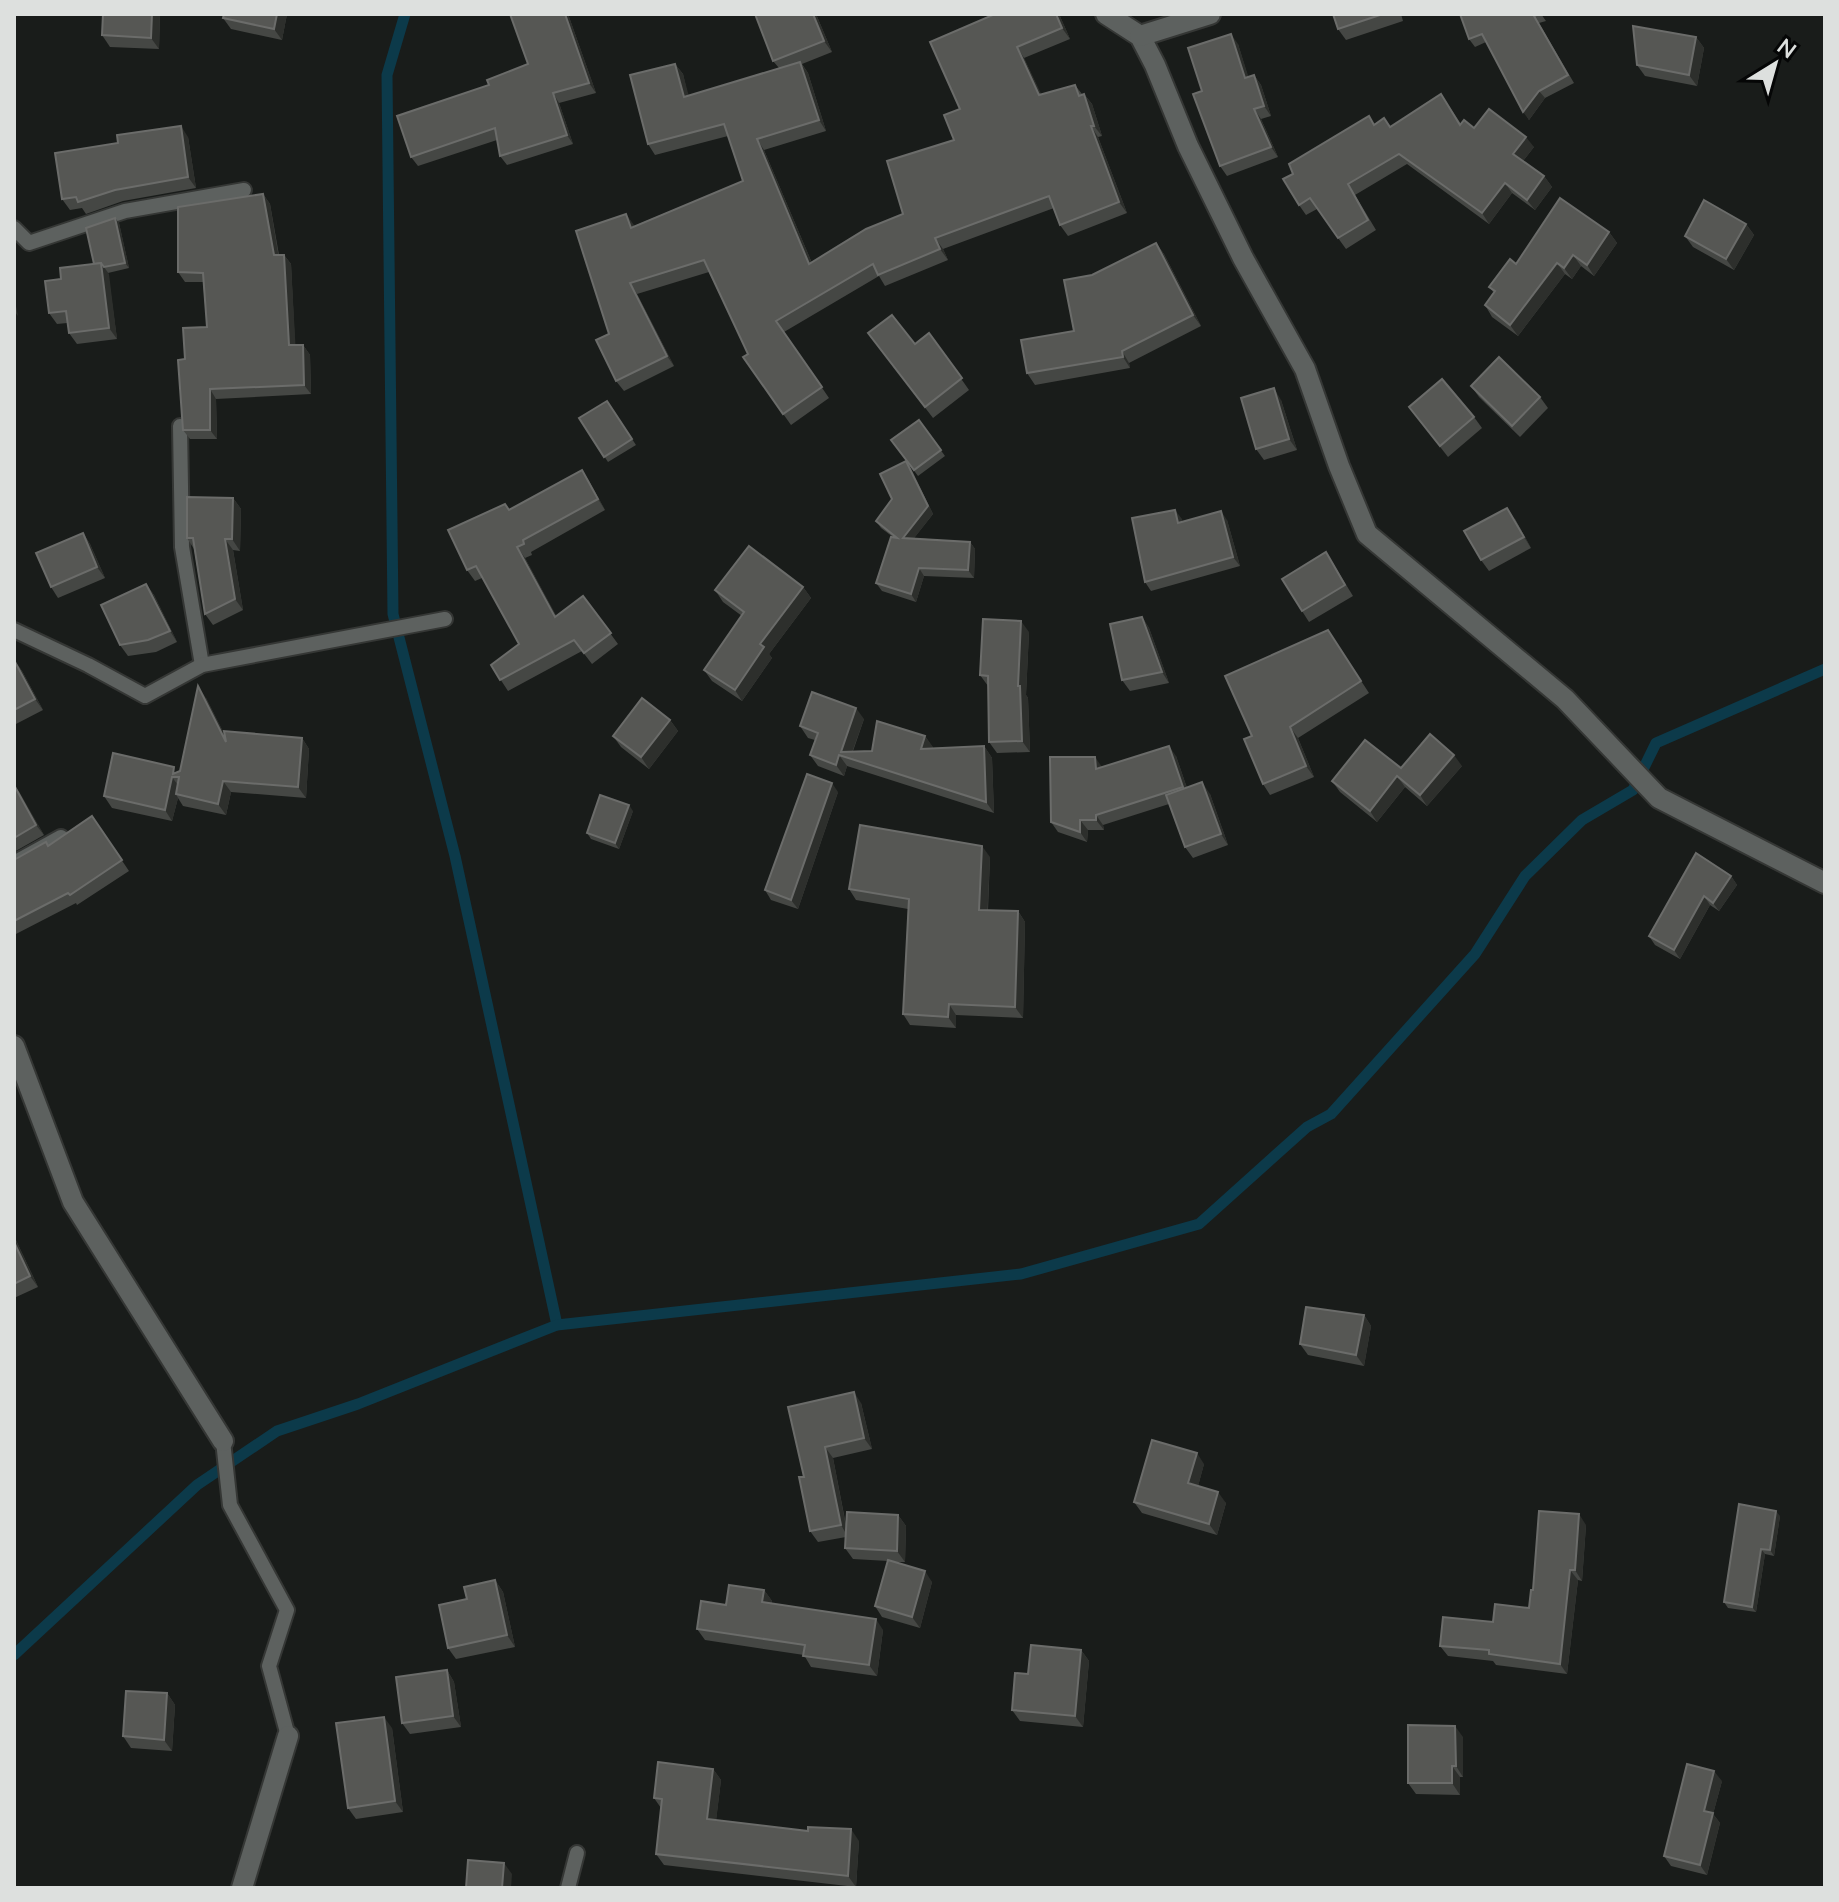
<svg xmlns="http://www.w3.org/2000/svg" width="1839" height="1902" viewBox="0 0 1839 1902" font-family="Mulish,sans-serif">
	<rect width="100%" height="100%" fill="#191c1a"/>
	<g fill="none" stroke-linecap="round" stroke-linejoin="round">
		<g stroke="#0c3a4a" stroke-width="11">
			<path d="M405,14L387,75L393,614L455,856L557,1325"/>
			<path d="M14,1655L197,1485L277,1431L358,1404L557,1325L1021,1274L1199,1224L1307,1127L1331,1114L1475,954L1525,876L1582,820L1633,790L1656,743L1825,669"/>
		</g>
		<g stroke="#353735" stroke-width="18">
			<g id="service">
				<path d="M14,228L29,243L125,211L244,190"/>
				<path d="M180,426L182,547L202,665"/>
				<path d="M14,630L88,665L145,696L202,665L445,619"/>
				<path d="M14,863L61,837"/>
				<path d="M223,1441L230,1505L287,1610L269,1666L288,1736"/>
				<path d="M568,1888L577,1853"/>
			</g>
		</g>
		<g stroke="#353735" stroke-width="24">
			<g id="minor">
				<path d="M1106,14L1140,36L1155,65L1188,146L1243,258L1305,369L1339,466L1367,534L1565,699L1659,798L1825,883"/>
				<path d="M1140,36L1210,14"/>
				<path d="M14,1046L73,1202L223,1441"/>
				<path d="M242,1888L288,1736"/>
			</g>
		</g>
		<use href="#service" stroke="#5d615f" stroke-width="14"/>
		<use href="#minor" stroke="#5d615f" stroke-width="20"/>
	</g>
	<g fill="#454744">
		<path d="M160,14L159,49L110,47L102,35Z"/>
		<path d="M287,14L282,40L231,29L223,18Z"/>
		<path d="M568,14L596,93L559,103L573,144L507,165L500,156L497,140L418,166L411,157L489,85L528,64Z"/>
		<path d="M816,14L832,52L802,64L808,73L826,131L764,150L812,263L903,214L954,140L960,109L995,14H1059L1070,39L1024,58L1041,95L1075,85L1082,94H1084L1092,104L1102,136L1098,137L1127,213L1068,236L1060,225L1054,208L943,249L948,260L885,286L879,276L784,332L829,398L791,425L743,357L748,354L709,272L637,294L674,366L624,391L616,381L609,334L634,226L743,181L728,136L655,155L648,144L675,64L683,74L688,96L779,68L773,61Z"/>
		<path d="M1333,14H1401L1403,21L1346,40L1338,29Z"/>
		<path d="M1460,14H1541L1546,21L1539,23L1574,83L1545,98L1529,120L1486,42L1475,47L1469,39Z"/>
		<path d="M1696,37L1704,48L1697,86L1645,76L1637,65Z"/>
		<path d="M1238,44L1248,77L1254,75L1261,85L1271,116L1261,119L1278,157L1227,176L1220,166L1202,91Z"/>
		<path d="M1441,94L1461,124L1534,147L1523,161L1544,176L1552,187L1535,210L1512,193L1489,224L1407,164L1355,195L1376,230L1346,249L1317,209L1306,215L1299,205L1293,174L1384,118L1390,127Z"/>
		<path d="M188,137L196,188L123,201L86,214L82,208L70,210L62,199Z"/>
		<path d="M263,194L270,204L279,255H284L291,264L295,345H303L310,355L311,394L216,399L217,439H190L183,430L185,359L207,327L203,282H185L178,272Z"/>
		<path d="M115,218L119,223L129,268L108,273L117,339L77,344L69,333L67,323L57,324L49,313L61,279L94,264Z"/>
		<path d="M1746,224L1754,235L1734,270L1693,247L1685,236Z"/>
		<path d="M1609,232L1617,243L1594,276L1581,266L1572,279L1565,274L1518,336L1492,317L1485,305L1494,293L1489,287L1516,264Z"/>
		<path d="M1156,243L1164,254L1201,326L1129,363L1130,368L1035,385L1027,373L1074,331L1092,275Z"/>
		<path d="M868,333L915,344L929,333L969,390L933,418Z"/>
		<path d="M1471,386L1540,397L1548,408L1520,437L1479,397Z"/>
		<path d="M1281,400L1297,450L1264,460L1256,449Z"/>
		<path d="M607,401L636,445L608,462L579,418Z"/>
		<path d="M1409,407L1474,417L1482,428L1448,457Z"/>
		<path d="M919,420L945,456L918,476L891,440Z"/>
		<path d="M906,461L911,469L933,514L914,538L970,542L975,549L974,578L924,576L916,602L882,591L876,583L893,537L881,528L876,521L892,499Z"/>
		<path d="M582,470L589,481L605,510L531,552L532,555L525,558L556,616L583,596L618,644L592,664L582,651L508,691L491,665L519,644L482,578L475,581L467,570L505,504L510,510Z"/>
		<path d="M233,498L241,509L240,551L233,550L243,610L213,625L205,614L194,549L187,538Z"/>
		<path d="M1182,519V522L1227,520L1240,566L1151,591L1145,582Z"/>
		<path d="M1515,519L1531,548L1489,571L1481,560Z"/>
		<path d="M83,533L90,544L105,578L58,598L51,587Z"/>
		<path d="M1326,552L1353,596L1309,622L1302,611Z"/>
		<path d="M146,584L154,595L177,642L156,652L128,656L120,645Z"/>
		<path d="M803,587L811,598L769,654L772,658L742,701L712,681L704,670L742,616L723,602L715,590Z"/>
		<path d="M1142,617L1149,628L1169,683L1130,691L1122,680Z"/>
		<path d="M1328,630L1369,693L1298,738L1314,777L1270,795L1263,784L1252,736Z"/>
		<path d="M1029,632L1026,695L1028,698L1030,752L997,753L989,742L988,686L980,675Z"/>
		<path d="M14,660L22,671L43,710L14,725Z"/>
		<path d="M206,698L225,736L302,738L309,749L306,798L231,792L226,815L183,806L178,798L172,821L112,808L104,796L180,771Z"/>
		<path d="M864,719L853,751H872L925,736L933,748L984,746L992,758L994,813L847,766L844,776L818,766L810,755L815,740L808,738L800,726Z"/>
		<path d="M670,720L678,731L649,769L621,747L613,736Z"/>
		<path d="M1176,756L1187,788L1210,794L1228,845L1193,858L1185,847L1169,804L1103,825L1104,830H1088L1087,842L1058,832L1051,822L1102,767Z"/>
		<path d="M1462,766L1427,806L1405,787L1377,822L1340,792L1332,781L1401,768Z"/>
		<path d="M14,785L44,835L14,852Z"/>
		<path d="M838,792L798,909L771,900L765,890Z"/>
		<path d="M633,811L619,849L591,839L587,833Z"/>
		<path d="M92,816L129,871L77,905L76,903L14,935V860L48,846Z"/>
		<path d="M990,857L988,910L1018,911L1025,922L1023,1018L956,1015V1028L910,1025L903,1014L908,909L856,900L849,889Z"/>
		<path d="M1731,876L1737,885L1719,911L1710,905L1680,959L1655,945L1649,936Z"/>
		<path d="M14,1236L38,1287L14,1298Z"/>
		<path d="M1364,1315L1371,1326L1364,1366L1308,1355L1300,1344Z"/>
		<path d="M861,1403L872,1449L833,1458L846,1525L898,1515L906,1526L905,1562H892L932,1582L920,1628L882,1617L875,1606L888,1561L853,1559L845,1548L846,1537L818,1542L810,1531L804,1477L788,1407Z"/>
		<path d="M1204,1464L1198,1486L1226,1503L1217,1535L1142,1513L1134,1502Z"/>
		<path d="M1780,1516L1774,1556L1765,1554L1756,1612L1728,1608L1724,1602Z"/>
		<path d="M1586,1525L1582,1581L1578,1580L1567,1674L1496,1665L1493,1661L1448,1656L1440,1646L1493,1622L1529,1608L1533,1590Z"/>
		<path d="M495,1580L503,1592L515,1647L456,1659L448,1648L467,1599Z"/>
		<path d="M764,1590L772,1601V1603L883,1630L877,1676L811,1667L804,1655L705,1640L697,1629L726,1605Z"/>
		<path d="M1081,1650L1089,1661L1083,1727L1020,1721L1012,1710L1028,1674Z"/>
		<path d="M447,1670L454,1682L461,1727L410,1734L402,1723Z"/>
		<path d="M167,1693L175,1705L172,1751L131,1748L123,1736Z"/>
		<path d="M392,1728L403,1812L356,1819L348,1808Z"/>
		<path d="M1463,1737V1777H1460V1795L1416,1794L1408,1783Z"/>
		<path d="M713,1769L721,1780L716,1820L859,1841L856,1887L664,1865L656,1854L661,1808L654,1798Z"/>
		<path d="M1722,1781L1713,1814L1720,1823L1707,1875L1671,1866L1664,1856Z"/>
	</g>
	<g fill="#2d2f2c">
		<path d="M152,14H160L159,49L151,38Z"/>
		<path d="M277,14H287L282,40L274,29Z"/>
		<path d="M565,14H568L596,93L589,83Z"/>
		<path d="M813,14H816L832,52L824,41Z"/>
		<path d="M1056,14H1059L1070,39L1062,28Z"/>
		<path d="M1231,34L1238,44L1252,88L1245,78Z"/>
		<path d="M1696,37L1704,48L1697,86L1689,75Z"/>
		<path d="M1017,47L1024,58L1047,106L1039,95Z"/>
		<path d="M800,62L808,73L826,131L819,120Z"/>
		<path d="M675,64L683,74L692,108L684,97Z"/>
		<path d="M1254,75L1261,85L1271,116L1264,106Z"/>
		<path d="M1539,91L1545,98L1529,120L1523,112Z"/>
		<path d="M553,93L559,103L573,144L567,135Z"/>
		<path d="M1084,94L1092,104L1102,136L1094,126Z"/>
		<path d="M1254,109L1261,119L1278,157L1271,147Z"/>
		<path d="M181,126L188,137L196,188L188,177Z"/>
		<path d="M1091,126L1098,137L1127,213L1119,202Z"/>
		<path d="M1526,137L1534,147L1520,165L1513,154Z"/>
		<path d="M757,139L764,150L817,275L809,264Z"/>
		<path d="M1544,176L1552,187L1535,210L1527,200Z"/>
		<path d="M1505,183L1512,193L1489,224L1482,213Z"/>
		<path d="M263,194L270,204L280,265L274,255Z"/>
		<path d="M626,214L634,225L638,239L631,228Z"/>
		<path d="M115,218L119,223L129,268L125,263Z"/>
		<path d="M1746,224L1754,235L1734,270L1726,259Z"/>
		<path d="M1609,232L1617,243L1594,276L1587,265Z"/>
		<path d="M935,238L943,249L948,260L940,249Z"/>
		<path d="M1156,243L1164,254L1201,326L1193,315Z"/>
		<path d="M284,255L291,264L296,355L289,345Z"/>
		<path d="M1573,255L1581,266L1572,279L1564,268Z"/>
		<path d="M101,263L109,274L117,339L109,328Z"/>
		<path d="M1557,263L1565,274L1518,336L1510,325Z"/>
		<path d="M630,283L637,294L674,366L667,356Z"/>
		<path d="M14,296L18,316L14,311Z"/>
		<path d="M303,345L310,355L311,394L304,385Z"/>
		<path d="M1122,351L1129,363L1130,368L1123,357Z"/>
		<path d="M1274,388L1281,400L1297,450L1289,439Z"/>
		<path d="M210,389L216,399L217,439L210,430Z"/>
		<path d="M906,461L911,469L933,514L908,546L903,538Z"/>
		<path d="M582,470L589,481L605,510L598,499Z"/>
		<path d="M233,498L241,509L240,551L232,539Z"/>
		<path d="M1507,508L1515,519L1531,548L1524,537Z"/>
		<path d="M1175,510L1182,519L1184,532L1178,523Z"/>
		<path d="M1221,511L1227,520L1240,566L1233,557Z"/>
		<path d="M83,533L90,544L105,578L97,567Z"/>
		<path d="M225,539L233,550L243,610L235,599Z"/>
		<path d="M970,542L975,549L974,578L968,570Z"/>
		<path d="M517,547L525,558L563,628L555,617Z"/>
		<path d="M919,568L924,576L916,602L911,594Z"/>
		<path d="M146,584L154,595L177,642L170,631Z"/>
		<path d="M803,587L811,598L769,654L772,658L742,701L735,690L760,644Z"/>
		<path d="M1142,617L1149,628L1169,683L1162,672Z"/>
		<path d="M1021,621L1029,632L1026,695L1028,698L1030,752L1022,741L1018,686Z"/>
		<path d="M14,660L22,671L43,710L35,699Z"/>
		<path d="M198,686L206,698L234,753L226,742Z"/>
		<path d="M856,708L864,719L850,758L841,752Z"/>
		<path d="M670,720L678,731L649,769L641,757Z"/>
		<path d="M1290,727L1298,738L1314,777L1306,766Z"/>
		<path d="M925,736L933,747L929,760L921,749Z"/>
		<path d="M302,738L309,749L306,798L298,787Z"/>
		<path d="M984,746L992,758L994,813L986,802Z"/>
		<path d="M1169,746L1176,756L1190,797L1183,787Z"/>
		<path d="M839,755L847,766L844,776L836,765Z"/>
		<path d="M1454,755L1462,766L1427,806L1420,795Z"/>
		<path d="M1095,757L1102,767L1096,769Z"/>
		<path d="M1397,776L1405,787L1377,822L1370,811Z"/>
		<path d="M172,777L180,788L176,794L178,798L172,821L165,810Z"/>
		<path d="M223,781L231,792L226,815L218,804Z"/>
		<path d="M1202,782L1210,794L1228,845L1221,834Z"/>
		<path d="M832,783L838,792L798,909L791,900Z"/>
		<path d="M14,785L20,793L44,835L36,825Z"/>
		<path d="M629,805L633,811L619,849L615,843Z"/>
		<path d="M1096,815L1103,825L1104,830L1096,820Z"/>
		<path d="M1080,820L1088,830L1087,842L1080,832Z"/>
		<path d="M982,846L990,857L987,921L979,910Z"/>
		<path d="M1731,876L1737,885L1719,911L1713,903Z"/>
		<path d="M1704,896L1710,905L1680,959L1674,950Z"/>
		<path d="M1018,911L1025,922L1023,1018L1015,1007Z"/>
		<path d="M949,1004L956,1015V1028L948,1017Z"/>
		<path d="M14,1236L38,1287L30,1276L14,1242Z"/>
		<path d="M1364,1315L1371,1326L1364,1366L1356,1355Z"/>
		<path d="M854,1392L861,1403L872,1449L864,1438Z"/>
		<path d="M825,1447L833,1458L848,1537L841,1525Z"/>
		<path d="M1197,1453L1204,1464L1196,1494L1188,1483Z"/>
		<path d="M1218,1492L1226,1503L1217,1535L1209,1524Z"/>
		<path d="M1776,1511L1780,1516L1774,1556L1770,1550Z"/>
		<path d="M1579,1514L1586,1525L1582,1581L1575,1570Z"/>
		<path d="M898,1515L906,1526L905,1562L897,1551Z"/>
		<path d="M1761,1549L1765,1554L1756,1612L1752,1607Z"/>
		<path d="M1570,1570L1578,1580L1567,1674L1560,1664Z"/>
		<path d="M925,1571L932,1582L920,1628L912,1617Z"/>
		<path d="M495,1580L503,1592L515,1647L507,1635Z"/>
		<path d="M764,1590L772,1601L770,1613L762,1602Z"/>
		<path d="M876,1619L883,1630L877,1676L869,1665Z"/>
		<path d="M1081,1650L1089,1661L1083,1727L1075,1716Z"/>
		<path d="M447,1670L454,1682L461,1727L453,1716Z"/>
		<path d="M167,1693L175,1705L172,1751L164,1740Z"/>
		<path d="M384,1717L392,1728L403,1812L395,1801Z"/>
		<path d="M1455,1726L1463,1737V1777L1456,1766Z"/>
		<path d="M1452,1766L1460,1777V1795L1452,1783Z"/>
		<path d="M713,1769L721,1780L715,1830L707,1819Z"/>
		<path d="M1714,1771L1722,1781L1713,1814L1720,1823L1707,1875L1700,1865L1704,1811Z"/>
		<path d="M851,1829L859,1841L856,1887L848,1876Z"/>
		<path d="M504,1863L512,1874L511,1888H502Z"/>
	</g>
	<g fill="#565754" stroke="#6b6c6a" stroke-width="2">
		<path d="M103,14H152L151,38L102,35Z"/>
		<path d="M224,14H277L274,29L223,18Z"/>
		<path d="M510,14H565L589,83L553,93L567,135L500,156L495,128L411,157L397,116L489,85L487,80L528,64Z"/>
		<path d="M755,14H813L824,41L773,61Z"/>
		<path d="M995,14H1056L1062,28L1017,47L1039,95L1075,85L1079,96L1084,94L1094,126H1091L1119,202L1060,225L1049,196L935,238L940,249L878,275L873,264L776,321L822,387L783,414L743,357L748,354L704,260L630,283L667,356L616,381L596,340L609,334L576,231L626,214L631,228L743,181L724,124L648,144L630,75L675,64L684,97L800,62L819,120L757,139L809,264L866,229L903,214L887,161L954,140L944,115L960,109L930,42Z"/>
		<path d="M1333,14H1383L1338,29Z"/>
		<path d="M1460,14H1539L1534,16L1568,75L1539,91L1523,112L1482,34L1469,39Z"/>
		<path d="M1633,26L1696,37L1689,75L1637,65Z"/>
		<path d="M1231,34L1245,78L1254,75L1264,106L1254,109L1271,147L1220,166L1193,94L1202,91L1188,48Z"/>
		<path d="M1441,94L1460,125L1464,120L1474,128L1489,109L1526,137L1513,154L1544,176L1527,200L1505,183L1482,213L1399,154L1348,184L1368,220L1338,238L1310,198L1299,205L1283,179L1293,174L1289,164L1369,116L1374,125L1384,118L1390,127Z"/>
		<path d="M181,126L188,177L115,190L78,202L76,197L62,199L55,153L118,143L117,135Z"/>
		<path d="M263,194L274,255H284L289,345H303L304,385L210,389V430H183L178,360L185,359L183,328L207,327L203,273L178,272V207Z"/>
		<path d="M1560,198L1609,232L1587,265L1573,255L1564,268L1557,263L1510,325L1485,305L1495,291L1489,287L1510,259L1516,264Z"/>
		<path d="M1704,200L1746,224L1726,259L1685,236Z"/>
		<path d="M115,218L125,263L104,267L101,263L94,264L86,228Z"/>
		<path d="M1156,243L1193,315L1122,351L1123,357L1027,373L1021,340L1074,331L1064,280L1092,275Z"/>
		<path d="M101,263L109,328L69,333L66,311L49,313L45,281L61,279L60,268Z"/>
		<path d="M892,315L915,344L929,333L962,378L925,407L868,333Z"/>
		<path d="M1499,357L1540,397L1512,426L1471,386Z"/>
		<path d="M1442,379L1474,417L1440,446L1409,407Z"/>
		<path d="M1274,388L1289,439L1256,449L1241,398Z"/>
		<path d="M607,401L632,439L604,457L579,418Z"/>
		<path d="M919,420L941,450L914,470L891,440Z"/>
		<path d="M906,461L928,506L903,538L970,542L968,570L919,568L911,594L876,583L891,537L897,538L876,521L892,499L880,474Z"/>
		<path d="M582,470L598,499L523,540L524,544L517,547L555,617L583,596L611,633L584,653L574,640L500,680L491,665L519,644L476,566L467,570L448,530L505,504L509,510Z"/>
		<path d="M187,497L233,498L232,539H225L235,599L205,614L193,538H187Z"/>
		<path d="M1507,508L1524,537L1481,560L1464,531Z"/>
		<path d="M1175,510L1178,523L1221,511L1233,557L1145,582L1132,518Z"/>
		<path d="M83,533L97,567L51,587L36,553Z"/>
		<path d="M749,546L803,587L760,644L764,647L735,690L704,670L744,612L715,590Z"/>
		<path d="M1326,552L1345,585L1302,611L1282,579Z"/>
		<path d="M146,584L170,631L148,640L120,645L101,605Z"/>
		<path d="M1142,617L1162,672L1122,680L1110,624Z"/>
		<path d="M983,619L1021,621L1018,686H1020L1022,741L989,742L988,676L980,675Z"/>
		<path d="M1328,630L1361,681L1290,727L1306,766L1263,784L1244,739L1252,736L1225,676Z"/>
		<path d="M14,660L35,699L14,710Z"/>
		<path d="M198,686L226,742L224,731L302,738L298,787L223,781L218,804L176,794L179,777H172L165,810L104,796L113,753L174,767L173,774L180,771Z"/>
		<path d="M812,692L856,708L841,752L872,751L877,721L925,736L921,749L984,746L986,802L839,755L836,765L810,755L818,733L800,726Z"/>
		<path d="M642,698L670,720L641,757L613,736Z"/>
		<path d="M1430,734L1454,755L1420,795L1397,776L1370,811L1332,781L1365,740L1401,768Z"/>
		<path d="M1169,746L1183,787L1096,815V820H1080V832L1051,822L1050,757H1095L1096,769Z"/>
		<path d="M807,774L832,783L791,900L765,890Z"/>
		<path d="M1202,782L1221,834L1185,847L1166,795Z"/>
		<path d="M14,785L36,825L14,838Z"/>
		<path d="M600,795L629,805L615,843L587,833Z"/>
		<path d="M92,816L122,860L70,895L68,893L14,921V860L46,842L48,846Z"/>
		<path d="M860,825L982,846L979,910L1018,911L1015,1007L949,1004L948,1017L903,1014L909,899L849,889Z"/>
		<path d="M1696,853L1731,876L1713,903L1704,896L1674,950L1649,936Z"/>
		<path d="M14,1242L30,1276L14,1284Z"/>
		<path d="M1306,1307L1364,1315L1356,1355L1300,1344Z"/>
		<path d="M854,1392L864,1438L825,1447L841,1525L810,1531L799,1477H804L788,1407Z"/>
		<path d="M1152,1440L1197,1453L1188,1483L1218,1492L1209,1524L1134,1502Z"/>
		<path d="M1739,1504L1776,1511L1770,1550L1761,1549L1752,1607L1724,1602Z"/>
		<path d="M1539,1511L1579,1514L1575,1570H1570L1560,1664L1489,1654V1650L1440,1646L1443,1617L1493,1622L1495,1604L1529,1608L1531,1590H1533Z"/>
		<path d="M847,1512L898,1515L897,1551L845,1548Z"/>
		<path d="M888,1560L925,1571L912,1617L875,1606Z"/>
		<path d="M495,1580L507,1635L448,1648L439,1605L467,1599L464,1587Z"/>
		<path d="M729,1585L764,1590L762,1602L876,1619L869,1665L803,1656L805,1645L697,1629L701,1601L726,1605Z"/>
		<path d="M1031,1645L1081,1650L1075,1716L1012,1710L1015,1673L1028,1674Z"/>
		<path d="M447,1670L453,1716L402,1723L396,1677Z"/>
		<path d="M126,1691L167,1693L164,1740L123,1736Z"/>
		<path d="M384,1717L395,1801L348,1808L336,1723Z"/>
		<path d="M1408,1725L1455,1726L1456,1766H1452V1783H1408Z"/>
		<path d="M658,1762L713,1769L707,1819L808,1831V1827L851,1829L848,1876L656,1854L662,1799L654,1798Z"/>
		<path d="M1687,1764L1714,1771L1704,1811L1713,1813L1700,1865L1664,1856Z"/>
		<path d="M468,1860L504,1863L502,1888H466Z"/>
	</g>
	<rect width="1839" height="1902" fill="none" stroke="#dde0de" stroke-width="32"/>
	<g transform="translate(1775 64) rotate(37)" stroke="#050606" stroke-width="6" paint-order="stroke">
	<path d="M0-6L14 30L0 20L-14 30Z" fill="#dde0de"/>
	<text y="-12" font-size="22" font-weight="bold" text-anchor="middle" fill="#dde0de">N</text>
	</g>
</svg>
